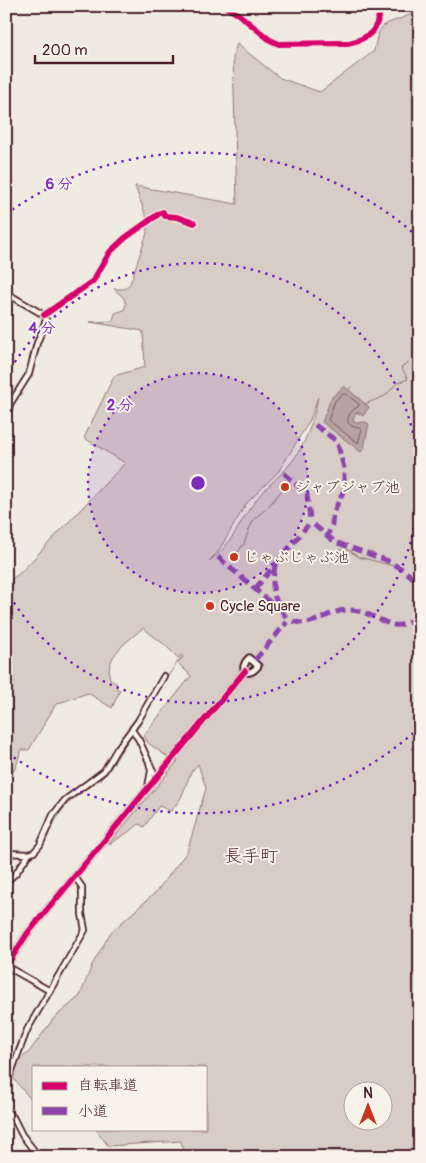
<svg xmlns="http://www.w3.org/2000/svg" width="426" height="1163" viewBox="0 0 426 1163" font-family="Pangolin,'Klee One',sans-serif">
	<rect width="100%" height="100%" fill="#f0ebe0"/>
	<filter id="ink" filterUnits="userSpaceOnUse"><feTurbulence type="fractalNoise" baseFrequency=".02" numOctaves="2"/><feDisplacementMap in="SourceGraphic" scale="10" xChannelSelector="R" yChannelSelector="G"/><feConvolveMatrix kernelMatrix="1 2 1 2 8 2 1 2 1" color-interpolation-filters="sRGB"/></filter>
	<g filter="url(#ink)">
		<path fill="#d8cdc6" stroke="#917678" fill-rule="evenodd" d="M420,11V1157H185L181,1141L108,1146L96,1129H206V1067H34V1103L7,1071L29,1052L54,1018L80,996L92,965L111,932L156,892L187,852L206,788L198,764L191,772L181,798L171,811L159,806L144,827L139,824L133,829L108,845L178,761L171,755L169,758L148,743L144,735L191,676L178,663L183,657L181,655L178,658L165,645L143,628C127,642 104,656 110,679L117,684L116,688L120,690L112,708L88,693L56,704L29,750H21L16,767L6,783V583L20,573L125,463L84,438L114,376L145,367L143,331L90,322L113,321L115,313L124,310L126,304L123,297L114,289H124L130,284L147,233V219L135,186L237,204L233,56L237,44L280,78L320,92L374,51L378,33L384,25L385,27L386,24ZM318,397C313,424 304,449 285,470C274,481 262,491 253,504C239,523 230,548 209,561L218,552L246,504L279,471L310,420ZM354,1090H384V1120H354Z"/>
		<path fill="#b7a4a2" stroke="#8b6f72" d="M344,386L369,407L363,416L357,412L353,418L355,423L365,422L369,424L364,448L361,452L322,422L331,398Z"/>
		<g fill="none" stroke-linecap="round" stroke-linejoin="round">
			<path stroke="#76545b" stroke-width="1" d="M343,394H346L359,404L358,407C350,410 342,423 354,427C357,428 360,428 362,429L358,443L328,420L335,401Z"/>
			<g stroke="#8b6f72" stroke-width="1">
				<path d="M348,390L351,387"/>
				<path d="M365,404L385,396L397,383L408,379L401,367L408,363"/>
				<path d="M237,553L244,544L250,527L255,518L267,508L282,490"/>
				<path d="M324,560L334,559L340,550H348L359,557L394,566"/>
				<path d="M168,676L181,657"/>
				<path d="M150,705L165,680"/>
				<path d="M141,722L148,710"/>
				<path d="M100,780L108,772L130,737"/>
				<path d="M45,842C59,810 66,802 95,783"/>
				<path d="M6,888L27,863L41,849"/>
			</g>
			<g stroke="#4a1f2b" stroke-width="8">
				<g id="minor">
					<path d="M224,6L238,14L270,40L279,44L338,43C348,45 368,39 374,29C378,23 379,14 382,6"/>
					<path d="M6,293L44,315"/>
					<path d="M44,315L93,281L110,252L125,238L160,213L163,212L165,216L177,217L194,223"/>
					<path d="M6,422L10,404L29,374L37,343L46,320L44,315"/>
					<path d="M132,730L139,740L149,762"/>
					<path d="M148,787L151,771L149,762L154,773L158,776"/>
					<path d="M6,853L29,854L34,852L40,845L53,815L65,800L104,771L117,749L138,721L164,676"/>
					<path d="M6,882L16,873L29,854"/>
					<path d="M6,966L50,991"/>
					<path d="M6,1086L27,1030L85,930L82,914V887L75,877"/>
					<path d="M6,1111L13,1117L22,1135L39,1157"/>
				</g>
			</g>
			<g stroke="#4a1f2b" stroke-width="9">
				<g id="tertiary">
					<path d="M249,658L258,666C248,679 237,670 249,658Z"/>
					<path d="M6,967L27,934L245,671"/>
				</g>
			</g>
			<use href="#minor" stroke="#f7f3e8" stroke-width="4.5"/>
			<use href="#tertiary" stroke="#f7f3e8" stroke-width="5"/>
			<g stroke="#8e44ad" stroke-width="5" stroke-dasharray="10 5" stroke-linecap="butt">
				<path d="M315,425L335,440L338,445L344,468V490L333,513L332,525L327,537"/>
				<path d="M284,473L307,494L310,519"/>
				<path d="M314,525L335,542L386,560L404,570L413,578L420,594"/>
				<path d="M218,557L271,603H276"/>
				<path d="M275,566C271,590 272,597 286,617"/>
				<path d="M255,589L308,525"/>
				<path d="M293,621C313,629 326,611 347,610C365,609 378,621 394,625C406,627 418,617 420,606"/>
				<path d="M255,660L287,622"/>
			</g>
			<g stroke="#f7f3e8" stroke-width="9">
				<g id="cycleway">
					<path d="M224,6L238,14L270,40L279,44L338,43C348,45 368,39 374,29C378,23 379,14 382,6"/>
					<path d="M44,315L93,281L110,252L125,238L160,213L163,212L165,216L177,217L194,223"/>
					<path d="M6,967L27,934L245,671"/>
				</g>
			</g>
			<use href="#cycleway" stroke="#d6006c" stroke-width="6"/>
		</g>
	</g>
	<circle cx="198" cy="483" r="110" fill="#7b2cbf" fill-opacity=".12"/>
	<g fill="none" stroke="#7b2cbf" stroke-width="2.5" stroke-dasharray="2.5 5">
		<circle cx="198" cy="483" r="110"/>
		<path d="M7 375A220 220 0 1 1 7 591"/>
		<path d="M419 728A330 330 0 0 1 6 752M6 214A330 330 0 0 1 419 238"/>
	</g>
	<g fill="#c8321e" stroke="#f7f3e8" stroke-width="2">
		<circle cx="285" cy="487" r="5"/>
		<circle cx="234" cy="557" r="5"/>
		<circle cx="210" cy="606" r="5"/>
	</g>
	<g text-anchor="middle" stroke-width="4" stroke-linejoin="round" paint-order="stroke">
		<g font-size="15" fill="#4a1f2b" stroke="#f7f3e8" text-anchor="start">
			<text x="295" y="492">ジャブジャブ池</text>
			<text x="244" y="562">じゃぶじゃぶ池</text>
			<text x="220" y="611">Cycle Square</text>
		</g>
		<g font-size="18" fill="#4a1f2b" stroke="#f7f3e8">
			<text x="251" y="862">長手町</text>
		</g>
	</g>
	<circle cx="198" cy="483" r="8" fill="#7b2cbf" stroke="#f7f3e8" stroke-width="2.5"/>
	<g font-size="15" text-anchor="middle" font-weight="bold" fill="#7b2cbf" stroke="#f7f3e8" stroke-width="4" stroke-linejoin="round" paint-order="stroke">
		<text x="59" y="189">6 分</text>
		<text x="42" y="333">4 分</text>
		<text x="120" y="410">2 分</text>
	</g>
	<rect width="426" height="1163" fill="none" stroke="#f7f3e8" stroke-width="25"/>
	<rect x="12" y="12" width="401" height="1138" fill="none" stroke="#4a1f2b" stroke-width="2" filter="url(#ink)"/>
	<rect x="32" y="1066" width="175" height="65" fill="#f7f3e8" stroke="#b29e9c"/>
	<rect x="42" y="1082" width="25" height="8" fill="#d6006c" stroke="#b29e9c"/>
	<text x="78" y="1090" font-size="15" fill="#4a1f2b">自転車道</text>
	<rect x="42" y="1107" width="25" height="8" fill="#8e44ad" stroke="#b29e9c"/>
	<text x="78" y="1116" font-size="15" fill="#4a1f2b">小道</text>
	<g transform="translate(368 1106)"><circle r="24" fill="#f7f3e8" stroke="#b29e9c"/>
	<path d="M0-4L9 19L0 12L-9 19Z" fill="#c8321e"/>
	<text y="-8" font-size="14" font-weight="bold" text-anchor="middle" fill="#4a1f2b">N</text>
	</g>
	<path d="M35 55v8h138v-8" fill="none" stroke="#4a1f2b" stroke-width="2.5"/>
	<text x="42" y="55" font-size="15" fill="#4a1f2b" stroke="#f7f3e8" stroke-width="4" paint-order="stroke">200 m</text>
</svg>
